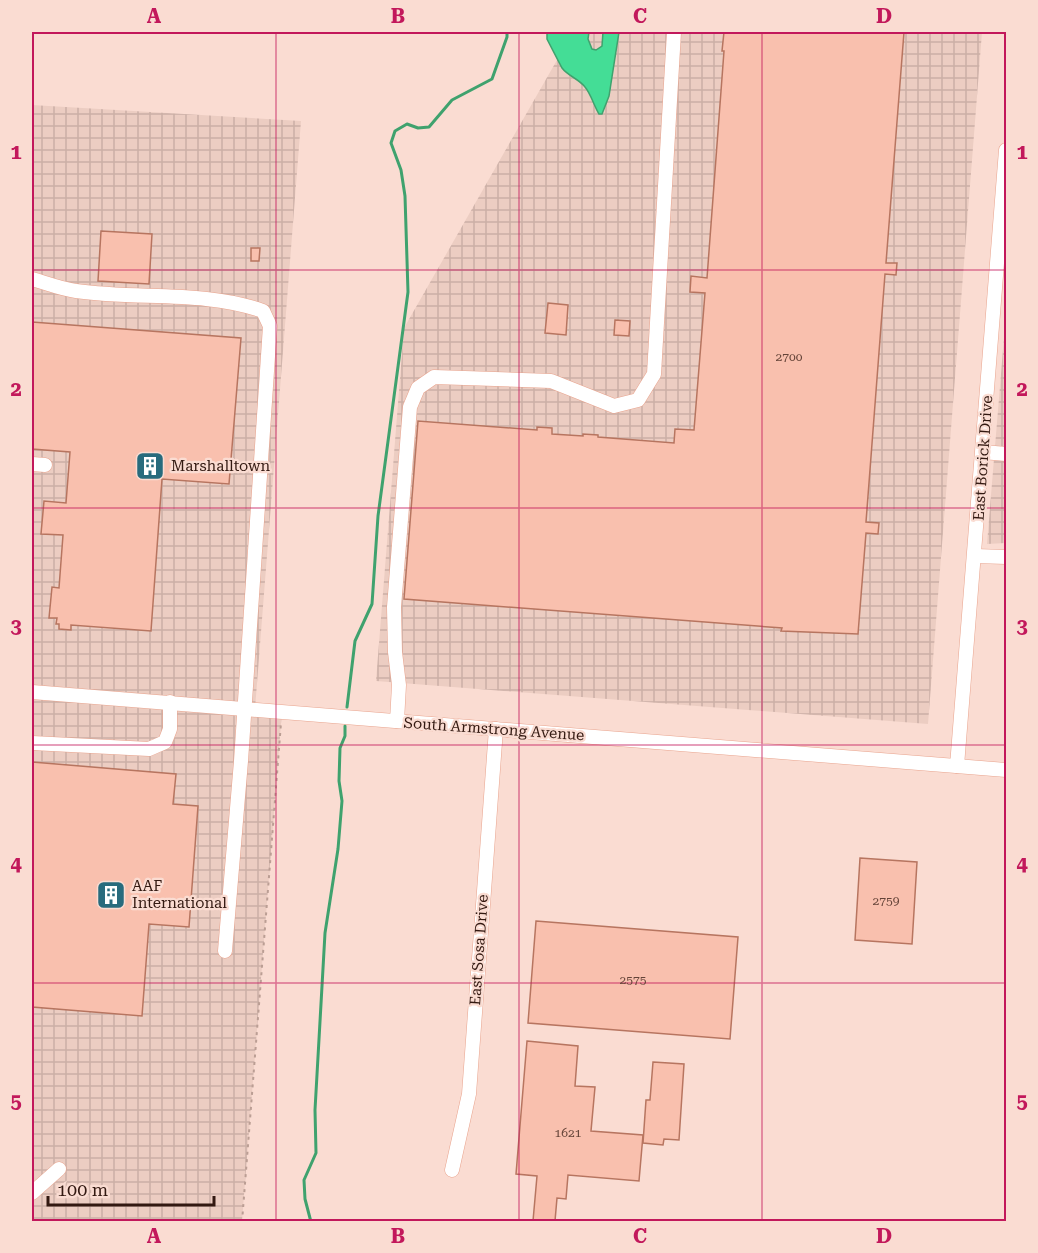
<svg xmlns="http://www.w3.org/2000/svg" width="1038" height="1253" viewBox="0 0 1038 1253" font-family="'Roboto Serif',serif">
	<defs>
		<pattern id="industrial-grid" width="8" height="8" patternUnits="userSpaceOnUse" patternTransform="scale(1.5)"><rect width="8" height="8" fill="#eccdc2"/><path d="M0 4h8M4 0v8" fill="none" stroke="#cbafa6"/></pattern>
	</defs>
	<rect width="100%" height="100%" fill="#fadcd2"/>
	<g fill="url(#industrial-grid)">
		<path d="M573,32H982L928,724L376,681L404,328Z"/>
		<path d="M32,105L301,121L255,709L282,711L242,1221H32Z"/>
		<path d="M1006,313V543L987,544Z"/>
	</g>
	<path fill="#44dd96" stroke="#3fa26e" stroke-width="1.5" d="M547,32H589L588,39L592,49L596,50L602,46L603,32H619L609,96L602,114H599C594,106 591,94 585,87C579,79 568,76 562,68L547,39Z"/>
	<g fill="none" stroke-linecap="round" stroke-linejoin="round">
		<g stroke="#3fa26e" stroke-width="3">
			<path d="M347,707L355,641L372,604L378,516L408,292L405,196L401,170L391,143L395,131L407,124L418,128L429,127L452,100L492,79L507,37V32"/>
			<path d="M311,1222L305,1199L304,1180L316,1153L315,1110L325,933L338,849L342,801L339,781L340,748L345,736V726"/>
		</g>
	</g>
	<g fill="#f9c0ae" stroke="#b77560" stroke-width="1.5">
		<path d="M724,32H904L886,263H897L896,275L885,274L866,522L879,523L878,534L866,533L858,634L781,631L782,628L404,599L418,421L537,430V427L552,428V434L583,436V434L598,435V437L674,443L675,429L694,430L705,293L690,292L691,276L707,278L724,51H722Z"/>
		<path d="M101,231L152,234L149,284L98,281Z"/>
		<path d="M251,248H260L259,261H251Z"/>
		<path d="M548,303L568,305L566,335L545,333Z"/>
		<path d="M615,320L630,321L629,336L614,335Z"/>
		<path d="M32,322L241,338L229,484L162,479L151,631L71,625V630L59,629V624H56L57,618H49L52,587L59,588L63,535L41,534L44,501L66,503L70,452L32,449Z"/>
		<path d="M32,762L176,774L173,804L198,806L189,927L149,924L142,1016L32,1007Z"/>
		<path d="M860,858L917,862L912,944L855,940Z"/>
		<path d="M536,921L738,937L730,1039L528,1023Z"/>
		<path d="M527,1041L578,1046L575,1086L595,1087L591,1131L643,1135L639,1181L568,1175L566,1199L557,1198L555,1221H533L537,1176L516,1174Z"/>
		<path d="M653,1062L684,1064L679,1140L664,1139L663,1145L643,1143L646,1100H650Z"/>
	</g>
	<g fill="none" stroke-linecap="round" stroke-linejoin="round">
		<g stroke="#e9a48e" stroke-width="15">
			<g id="minor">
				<path d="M32,279C46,283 61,289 76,291C138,300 204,290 263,311L270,326L241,761L225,951"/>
				<path d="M983,452L1006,454"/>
				<path d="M32,464L45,465"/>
				<path d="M975,556L1006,557"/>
				<path d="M32,692L1006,770"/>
				<path d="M397,721L399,685L395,652L394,607L410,407L418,388L434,377L551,381L614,406L638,400L654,374L674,32"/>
				<path d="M32,743L149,749L165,742L170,729V702"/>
				<path d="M957,766L1006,150"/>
				<path d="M452,1170L469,1094L496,729"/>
				<path d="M32,1193L59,1169"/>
			</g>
		</g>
		<path stroke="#bb9e94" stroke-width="2" stroke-dasharray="3 4.5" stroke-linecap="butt" d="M242,1222L281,723"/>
		<use href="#minor" stroke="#fff" stroke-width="14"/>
	</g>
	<path fill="none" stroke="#c2185b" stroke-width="1.5" stroke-opacity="0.55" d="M276,32V1222M519,32V1222M762,32V1222M32,270H1006M32,508H1006M32,745H1006M32,983H1006"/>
	<defs>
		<g id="building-square" transform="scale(1.5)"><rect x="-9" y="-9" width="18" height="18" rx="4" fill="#286b7d" stroke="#fadcd2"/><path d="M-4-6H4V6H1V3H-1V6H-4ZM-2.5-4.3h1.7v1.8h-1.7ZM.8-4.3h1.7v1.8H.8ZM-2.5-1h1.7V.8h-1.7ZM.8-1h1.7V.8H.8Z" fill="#fff"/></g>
	</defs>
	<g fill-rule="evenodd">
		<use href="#building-square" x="150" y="466"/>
		<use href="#building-square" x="111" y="895"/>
	</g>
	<g text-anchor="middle" stroke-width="4.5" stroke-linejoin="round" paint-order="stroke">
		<g font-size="12" fill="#644338">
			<text x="789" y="361">2700</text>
			<text x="886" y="905">2759</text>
			<text x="633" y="984">2575</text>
			<text x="568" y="1137">1621</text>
		</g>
		<g font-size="15" fill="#331911" stroke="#fadcd2">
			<text transform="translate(983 458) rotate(-86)" y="5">East Borick Drive</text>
			<text transform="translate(494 729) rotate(4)" y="5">South Armstrong Avenue</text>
			<text transform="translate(479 950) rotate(-86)" y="5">East Sosa Drive</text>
		</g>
		<g font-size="15" fill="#331911" stroke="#fadcd2" text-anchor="start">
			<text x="171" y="471">Marshalltown</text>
			<text x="132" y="891">AAF<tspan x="132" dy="17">International</tspan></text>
		</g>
	</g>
	<rect width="1038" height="1253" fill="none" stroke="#fadcd2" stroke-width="66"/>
	<path d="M48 1196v9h166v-9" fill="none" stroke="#331911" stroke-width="3"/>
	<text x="57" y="1196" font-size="18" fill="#331911" stroke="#fadcd2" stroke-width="4.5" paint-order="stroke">100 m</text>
	<rect x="33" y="33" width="972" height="1187" fill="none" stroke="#c2185b" stroke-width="2"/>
	<g font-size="20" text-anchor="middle" font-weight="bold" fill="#c2185b">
		<text x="154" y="23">A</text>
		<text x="398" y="23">B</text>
		<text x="640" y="23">C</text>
		<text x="884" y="23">D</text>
		<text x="16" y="159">1</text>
		<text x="1022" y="159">1</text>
		<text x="16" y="396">2</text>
		<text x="1022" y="396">2</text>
		<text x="16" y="633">3</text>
		<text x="1022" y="633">3</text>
		<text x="16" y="871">4</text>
		<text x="1022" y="871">4</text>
		<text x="16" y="1108">5</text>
		<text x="1022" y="1108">5</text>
		<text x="154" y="1243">A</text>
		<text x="398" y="1243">B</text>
		<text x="640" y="1243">C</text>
		<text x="884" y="1243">D</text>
	</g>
</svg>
